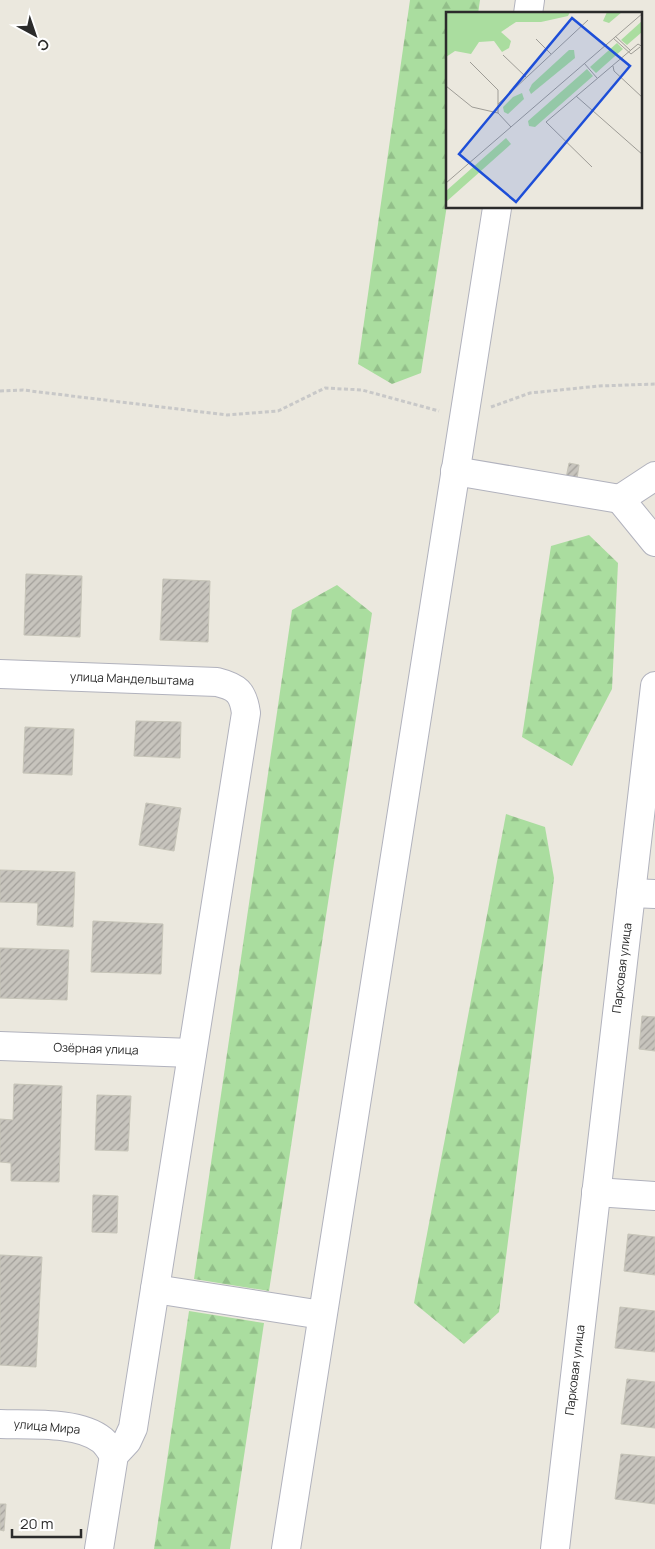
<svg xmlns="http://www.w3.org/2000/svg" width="655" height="1549" viewBox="0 0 655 1549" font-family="Manrope,sans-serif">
	<defs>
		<pattern id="forest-firs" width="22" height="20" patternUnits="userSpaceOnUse" patternTransform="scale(1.25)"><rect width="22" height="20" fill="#aadd9f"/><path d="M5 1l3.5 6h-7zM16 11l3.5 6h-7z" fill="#92be89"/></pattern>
		<pattern id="building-hatch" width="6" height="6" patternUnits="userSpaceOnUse" patternTransform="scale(1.25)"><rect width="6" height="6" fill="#c7c4bd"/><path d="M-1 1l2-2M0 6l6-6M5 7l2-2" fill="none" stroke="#a29f9a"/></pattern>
	</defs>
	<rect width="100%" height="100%" fill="#ebe8de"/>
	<g fill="url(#forest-firs)">
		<path d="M410,0H480L478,14H448L447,205L421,373L392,384L358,364Z"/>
		<path d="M589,535L618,563L612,689L572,766L522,737L551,546Z"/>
		<path d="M337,585L372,613L269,1291L194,1279L292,610Z"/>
		<path d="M506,814L545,827L554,878L499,1312L464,1344L414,1303Z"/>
		<path d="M189,1311L264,1323L230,1549H154Z"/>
	</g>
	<g fill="url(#building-hatch)" stroke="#c6c4b8">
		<path d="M569,463L579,465L577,479L566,478Z"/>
		<path d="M26,574L82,576L80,637L24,635Z"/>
		<path d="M163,579L210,581L208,642L160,640Z"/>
		<path d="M136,721L181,722L180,758L134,756Z"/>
		<path d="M25,727L74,729L72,775L23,773Z"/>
		<path d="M146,803L181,808L174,851L139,845Z"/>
		<path d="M0,870L75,872L73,927L37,925L38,903L0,902Z"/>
		<path d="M93,921L163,924L161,974L91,972Z"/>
		<path d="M0,948L69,950L67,1000L0,998Z"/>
		<path d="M642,1016L655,1017V1051L639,1049Z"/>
		<path d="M14,1084L62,1086L59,1182L11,1181V1163L0,1162V1119L13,1120Z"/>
		<path d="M97,1095L131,1096L128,1151L95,1150Z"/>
		<path d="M93,1195L118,1196L117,1233L92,1232Z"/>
		<path d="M628,1234L655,1237V1275L624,1271Z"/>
		<path d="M0,1255L42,1257L36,1367L0,1365Z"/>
		<path d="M620,1307L655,1311V1352L615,1348Z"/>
		<path d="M627,1379L655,1382V1428L621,1424Z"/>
		<path d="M621,1454L655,1457V1504L615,1499Z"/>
		<path d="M0,1504H6L4,1531L0,1530Z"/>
	</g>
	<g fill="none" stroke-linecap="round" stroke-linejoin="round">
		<g stroke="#b1b2bd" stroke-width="30">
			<g id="minor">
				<path d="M528,14L530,0"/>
				<path d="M455,471L620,499"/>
				<path d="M620,499L655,542"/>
				<path d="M620,499L655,476"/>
				<path d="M0,674L217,682C237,687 243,692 246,713L133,1428L127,1441L114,1455L99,1549"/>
				<path d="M631,893L655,894"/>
				<path d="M0,1046L192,1053"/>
				<path d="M596,1192L655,1196"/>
				<path d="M155,1289L322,1315"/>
				<path d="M0,1424C29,1425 79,1421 102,1440C107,1444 110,1450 114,1455"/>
				<path d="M286,1549L497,208"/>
				<path d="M555,1549L655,686"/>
			</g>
		</g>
		<g stroke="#c8c8c8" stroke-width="3" stroke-dasharray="4 2.5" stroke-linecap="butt">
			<path d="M0,391L23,390L227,415L278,411L325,388L362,390L439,411"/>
			<path d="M491,407L530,393L599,386L655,384"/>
		</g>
		<use href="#minor" stroke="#fff" stroke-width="28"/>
	</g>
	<g text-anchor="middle" stroke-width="4" stroke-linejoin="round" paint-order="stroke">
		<g font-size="12" fill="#2b2b2b" stroke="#fff">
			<text transform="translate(132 679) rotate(2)" y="4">улица Мандельштама</text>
			<text transform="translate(622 968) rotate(-83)" y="4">Парковая улица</text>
			<text transform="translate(96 1049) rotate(2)" y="4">Озёрная улица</text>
			<text transform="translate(575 1370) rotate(-83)" y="4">Парковая улица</text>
			<text transform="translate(47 1427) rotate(5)" y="4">улица Мира</text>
		</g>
	</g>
	<g transform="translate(446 12)">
		<rect width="196" height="196" fill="#ebe8de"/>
		<path d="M0,0H124L122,4L95,10H70L55,20L65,29L63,36L56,40L48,29L33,30L25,42L9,39L0,45ZM161,0H176L163,11L157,9ZM196,9V20L181,33L175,28ZM171,31L177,37L150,61L144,55ZM123,38H128L129,46L85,82L83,78L86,72ZM141,57L147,64L89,115L83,114L82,109ZM76,81L78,87L62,102L58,100L57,95L67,85ZM60,126L65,132L0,190V179Z" fill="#aadd9f"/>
		<path fill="none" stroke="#9e9c96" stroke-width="1" d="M169,24L185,39M167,26L185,42L194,35M90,27L105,42M57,43L80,65M24,50L52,78V101M138,51L151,66M167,54L168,59L197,86M0,74L26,95L52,101M130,84L197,143M52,92L142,8M52,101L65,115M146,155L100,110L192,32L197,35M0,171L197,1"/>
		<path fill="#1d4ed8" fill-opacity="0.15" stroke="#1d4ed8" stroke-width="2.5" d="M126,6L184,54L70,190L13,142Z"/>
		<rect width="196" height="196" fill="none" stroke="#2b2b2b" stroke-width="2.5"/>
	</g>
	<g transform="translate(35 35) rotate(140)" stroke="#ffffff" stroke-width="4" paint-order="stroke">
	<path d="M0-4L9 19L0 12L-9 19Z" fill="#2b2b2b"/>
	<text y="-8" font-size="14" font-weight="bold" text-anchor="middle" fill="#2b2b2b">С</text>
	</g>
	<path d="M12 1529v8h69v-8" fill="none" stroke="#2b2b2b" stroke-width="2.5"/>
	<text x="20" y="1529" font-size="15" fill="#2b2b2b" stroke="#ffffff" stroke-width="4" paint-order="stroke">20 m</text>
</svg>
